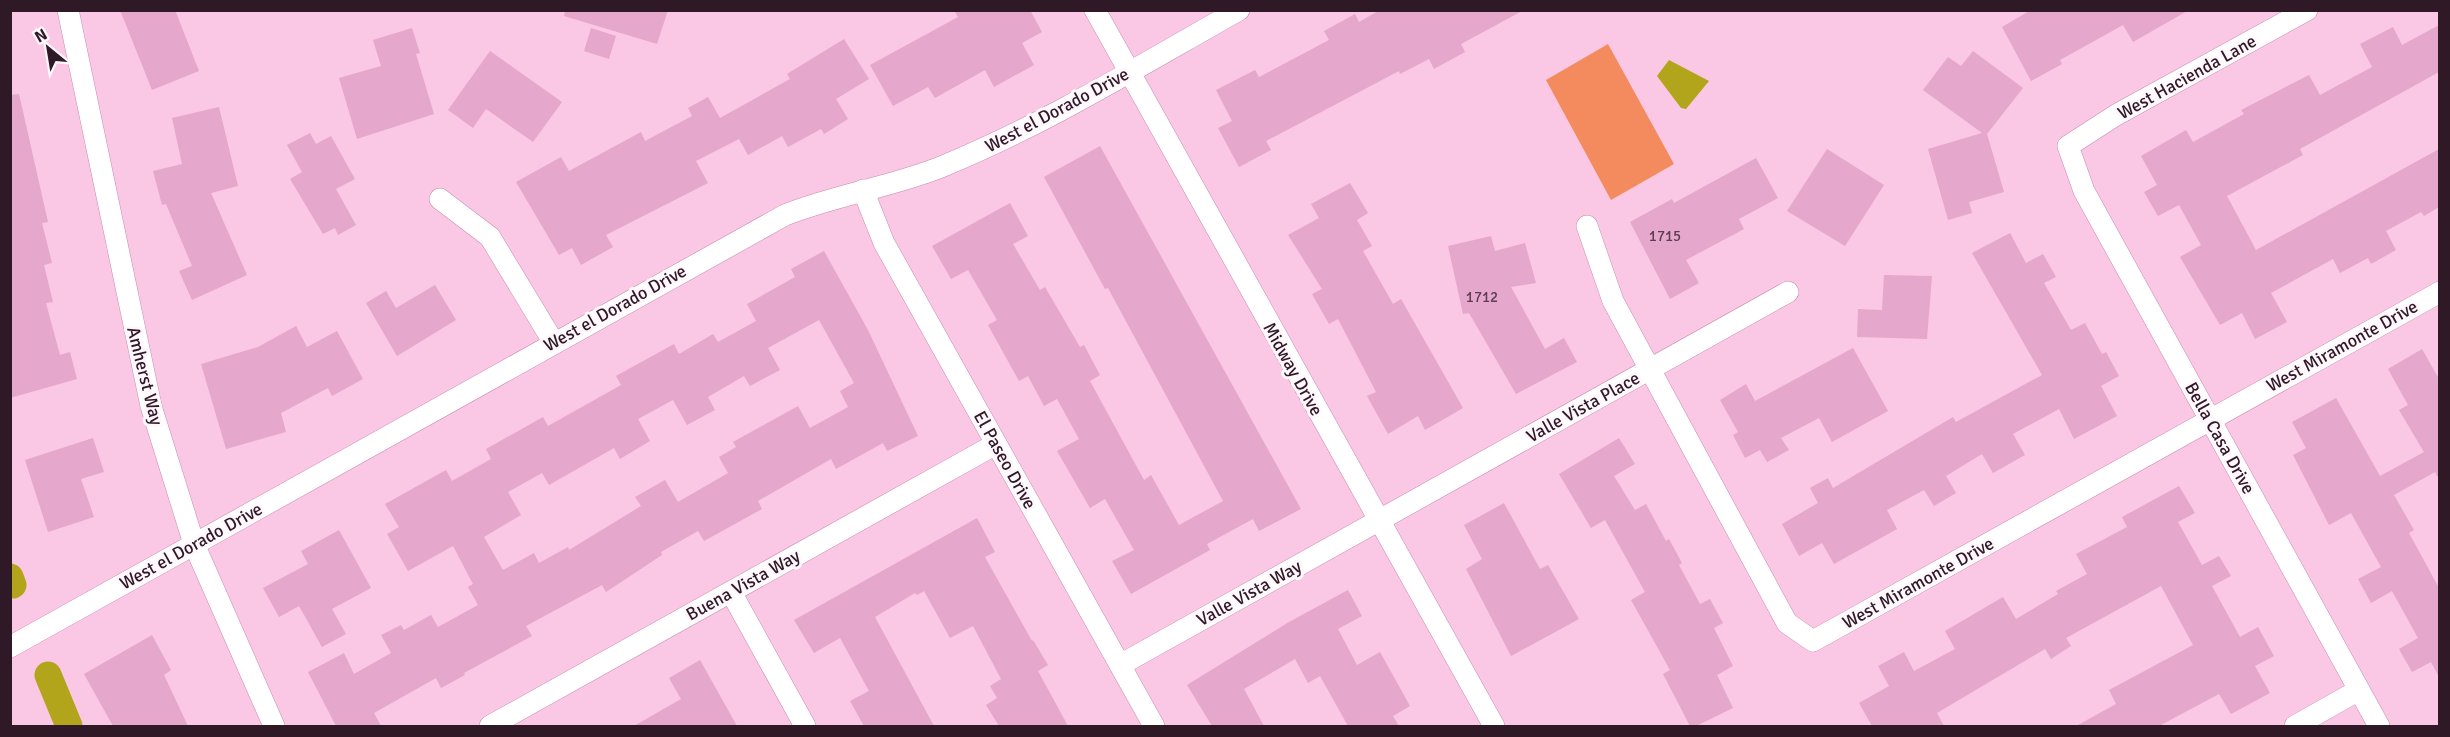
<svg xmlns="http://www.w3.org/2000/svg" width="2450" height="737" viewBox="0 0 2450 737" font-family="Signika,sans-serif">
	<rect width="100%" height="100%" fill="#fac7e4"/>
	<path fill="#f48b5f" d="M1608,44L1674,164L1611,200L1546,80Z"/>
	<path fill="#b3a51b" d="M1669,60L1709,81L1686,109L1681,108L1657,76Z"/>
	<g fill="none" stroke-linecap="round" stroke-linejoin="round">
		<g stroke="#b3a51b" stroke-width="27">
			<path d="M10,577L13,585"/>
			<path d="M48,675L69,726"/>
		</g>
	</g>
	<g fill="#e5a7cb" fill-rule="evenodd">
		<path d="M120,10H175L199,71L152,90Z"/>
		<path d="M565,10H668L657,44L564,16Z"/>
		<path d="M954,10H1030L1042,32L1022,43L1034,65L994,87L985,70L935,98L928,87L893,106L870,65L958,17Z"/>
		<path d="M1380,10H1524L1461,44L1465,52L1434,69L1429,59L1400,74L1399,71L1266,141L1271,150L1239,167L1218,128L1232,121L1216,90L1255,70L1259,77L1329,40L1324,31L1355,14L1359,22Z"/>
		<path d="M2031,10H2189L2133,42L2123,25L2060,60L2062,64L2031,81L2002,27Z"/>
		<path d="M2439,25V72L2300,149L2303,155L2227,196L2256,250L2439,149V207L2424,216L2421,212L2386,231L2396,250L2371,264L2368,258L2340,273L2333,259L2271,293L2287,322L2255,339L2242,313L2220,325L2180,257L2201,245L2179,205L2158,216L2144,192L2157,185L2141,156L2186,130L2193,142L2244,114L2241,110L2309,75L2320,95L2372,67L2360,44L2393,27L2402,45Z"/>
		<path d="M412,28L420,53L416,54L434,114L357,139L339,78L381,66L373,40Z"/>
		<path d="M591,28L616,36L609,59L584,51Z"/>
		<path d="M844,39L869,79L836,99L848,119L824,134L821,129L788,147L782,136L748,155L739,139L696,161L708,183L606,235L613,247L581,265L572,248L559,255L516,182L561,157L569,171L641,132L645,141L692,116L688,108L708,97L720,118L790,79L787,74Z"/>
		<path d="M490,51L562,102L533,142L486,109L473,128L448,110Z"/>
		<path d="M1973,51L2023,88L1987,134L2004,192L1969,202L1972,213L1948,220L1928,149L1982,133L1923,90L1948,57L1961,66Z"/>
		<path d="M19,94L48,222L42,223L52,263L44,265L53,302L46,303L60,355L70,352L77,379L10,398V95Z"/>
		<path d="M219,107L238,186L211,193L247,275L192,300L179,271L192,266L166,204L162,205L153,171L182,164L172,118Z"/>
		<path d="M310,133L316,144L331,136L355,179L336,189L356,225L338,235L335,228L323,234L290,179L302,172L287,145Z"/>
		<path d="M1100,146L1301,509L1259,531L1253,519L1207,544L1210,550L1131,594L1112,561L1134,550L1105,499L1090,508L1057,451L1079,439L1057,399L1044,406L1028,376L1019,381L988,325L997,320L968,270L951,279L932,246L1010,203L1028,236L1013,244L1040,290L1045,287L1080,347L1084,345L1100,375L1090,381L1144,480L1151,475L1179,525L1223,501L1108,288L1105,289L1044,177Z"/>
		<path d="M1827,149L1884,185L1845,246L1787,211Z"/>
		<path d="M1756,158L1778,198L1739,219L1744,229L1686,260L1699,283L1670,299L1630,222L1672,199L1674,203Z"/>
		<path d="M1350,183L1368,213L1357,220L1372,246L1363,251L1393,304L1401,299L1463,408L1425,430L1418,416L1388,434L1367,396L1376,392L1338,319L1329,324L1312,294L1322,289L1288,235L1319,218L1311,204Z"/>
		<path d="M2010,233L2026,263L2043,254L2056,277L2044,283L2071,330L2085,323L2102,354L2106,352L2119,376L2101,386L2117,416L2074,439L2059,409L2013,434L2025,455L1993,473L1982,454L1946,476L1956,493L1934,506L1924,490L1887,510L1897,529L1834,564L1822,543L1799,556L1782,524L1818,503L1810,488L1828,478L1833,488L1953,417L1956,422L2042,375L1972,253Z"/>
		<path d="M1491,236L1495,251L1525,243L1536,283L1511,287L1545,349L1564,338L1577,362L1516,394L1469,313L1463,314L1448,246Z"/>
		<path d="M824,251L868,330L918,436L887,451L883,443L836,469L831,459L758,501L762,509L704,541L698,531L661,552L662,555L606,592L602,585L526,626L532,636L464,673L465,675L441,688L436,678L374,713L381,726H336L308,672L344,653L354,674L391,653L381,635L401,625L404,630L431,615L438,627L478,605L468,587L473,584L453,546L408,571L387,534L399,527L385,504L446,470L452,481L491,459L486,449L543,417L548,426L589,403L621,385L616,376L674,344L679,354L713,334L718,342L756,321L747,304L795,277L791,269ZM819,320L854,383L840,391L848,407L810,428L798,406L733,442L736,447L719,457L728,473L678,502L665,480L635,497L641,506L569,550L568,547L539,563L534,553L503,570L484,537L521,515L508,492L542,473L549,485L614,448L620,459L650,441L638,419L673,400L687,425L715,410L708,397L744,376L750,386L780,370L768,348Z"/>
		<path d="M1884,275L1932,276L1927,339L1857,337L1858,309L1882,310Z"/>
		<path d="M435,285L456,320L397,356L366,303L386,291L396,308Z"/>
		<path d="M296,326L307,347L337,331L363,379L332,396L328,388L281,413L286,432L226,449L201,364L258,347Z"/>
		<path d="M1853,348L1888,411L1832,442L1819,418L1781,438L1789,450L1767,462L1760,450L1745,458L1733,435L1738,432L1720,400L1746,384L1755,401Z"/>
		<path d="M2422,349L2439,379V479L2435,472L2394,495L2414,530L2409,533L2439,588V677L2431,662L2412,672L2399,649L2418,638L2392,591L2371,603L2358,579L2381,567L2351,513L2329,525L2293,455L2306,448L2292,422L2336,398L2380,476L2424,452L2399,410L2408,405L2388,369Z"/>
		<path d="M93,438L104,472L81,479L94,517L48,532L25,460Z"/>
		<path d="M1619,438L1635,464L1614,476L1635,510L1646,504L1666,541L1669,539L1682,563L1679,565L1700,604L1710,599L1723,623L1714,628L1733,666L1717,675L1733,708L1696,726H1690L1663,674L1670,670L1631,600L1645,592L1605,520L1591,528L1559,474Z"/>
		<path d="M2179,486L2195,513L2178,522L2202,565L2219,556L2231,576L2212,586L2240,637L2258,627L2274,656L2255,666L2270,693L2231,714L2219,694L2159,726H2076L2116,704L2109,690L2193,645L2161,586L2066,638L2071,646L2051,659L2045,649L1937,713L1944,726H1872L1859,703L1889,686L1878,666L1904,652L1914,671L1955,649L1945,631L2003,597L2016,619L2058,594L2056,591L2087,574L2076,554L2127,527L2122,517Z"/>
		<path d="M1504,503L1540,569L1548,565L1579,619L1511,656L1466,569L1482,559L1464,525Z"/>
		<path d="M977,518L995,552L985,557L1032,641L1033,640L1048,665L1038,671L1068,726H999L986,705L997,698L990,686L1001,679L973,626L950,638L924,591L917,595L915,593L875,617L934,726H864L850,701L869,691L840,638L814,653L794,620Z"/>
		<path d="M339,530L371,588L332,609L346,634L322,647L299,606L279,617L263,588L308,564L301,551Z"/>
		<path d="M1348,590L1362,616L1338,629L1357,665L1380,652L1410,706L1393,716L1399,726H1348L1320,676L1308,683L1295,659L1244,689L1264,726H1212L1187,685L1289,622Z"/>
		<path d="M152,635L171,670L164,675L188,726H113L84,674Z"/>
		<path d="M700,660L737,726H634L681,699L669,678Z"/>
	</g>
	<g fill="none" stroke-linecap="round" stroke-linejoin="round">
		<g stroke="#c88caf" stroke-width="22">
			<g id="street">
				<path d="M68,10L151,406L194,544L274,726"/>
				<path d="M1095,10L1494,726"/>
				<path d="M2307,10L2116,115L2068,146L2084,191L2379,726"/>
				<path d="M863,190L884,243L1154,726"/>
				<path d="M440,199L490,237L554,343"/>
				<path d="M1587,226L1613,301L1787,623L1813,641L2440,292"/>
				<path d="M731,592L805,726"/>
				<path d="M10,647L785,215C835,195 891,187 941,167C1044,125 1141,65 1239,10"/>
				<path d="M1120,665L1788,292"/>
				<path d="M490,726L996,444"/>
				<path d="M2295,726L2359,690"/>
			</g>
		</g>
		<use href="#street" stroke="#fff" stroke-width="21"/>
	</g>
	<g text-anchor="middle" stroke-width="6" stroke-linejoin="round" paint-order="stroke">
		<g font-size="15" fill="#5d3c50">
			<text x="1665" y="241">1715</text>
			<text x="1482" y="302">1712</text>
		</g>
		<g font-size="18" fill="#301927" stroke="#fef7fb">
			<text transform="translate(2187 77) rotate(-29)" y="6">West Hacienda Lane</text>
			<text transform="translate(1057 110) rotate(-28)" y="6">West el Dorado Drive</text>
			<text transform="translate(615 308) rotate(-29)" y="6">West el Dorado Drive</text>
			<text transform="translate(2342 346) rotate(-29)" y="6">West Miramonte Drive</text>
			<text transform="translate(1293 369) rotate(61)" y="6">Midway Drive</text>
			<text transform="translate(145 376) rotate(76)" y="6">Amherst Way</text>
			<text transform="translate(1583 407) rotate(-29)" y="6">Valle Vista Place</text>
			<text transform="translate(2220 438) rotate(61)" y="6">Bella Casa Drive</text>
			<text transform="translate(1005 460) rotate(61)" y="6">El Paseo Drive</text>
			<text transform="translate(191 546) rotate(-29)" y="6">West el Dorado Drive</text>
			<text transform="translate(1918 583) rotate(-29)" y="6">West Miramonte Drive</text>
			<text transform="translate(743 585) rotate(-29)" y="6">Buena Vista Way</text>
			<text transform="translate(1249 593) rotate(-29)" y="6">Valle Vista Way</text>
		</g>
	</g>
	<rect width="2450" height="737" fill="none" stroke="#301927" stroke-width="24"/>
	<g transform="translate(48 48) rotate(330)" stroke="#fef7fb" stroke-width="4.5" paint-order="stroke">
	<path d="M0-4.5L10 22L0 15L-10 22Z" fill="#301927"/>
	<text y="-9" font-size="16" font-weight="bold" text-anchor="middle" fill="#301927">N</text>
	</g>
</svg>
